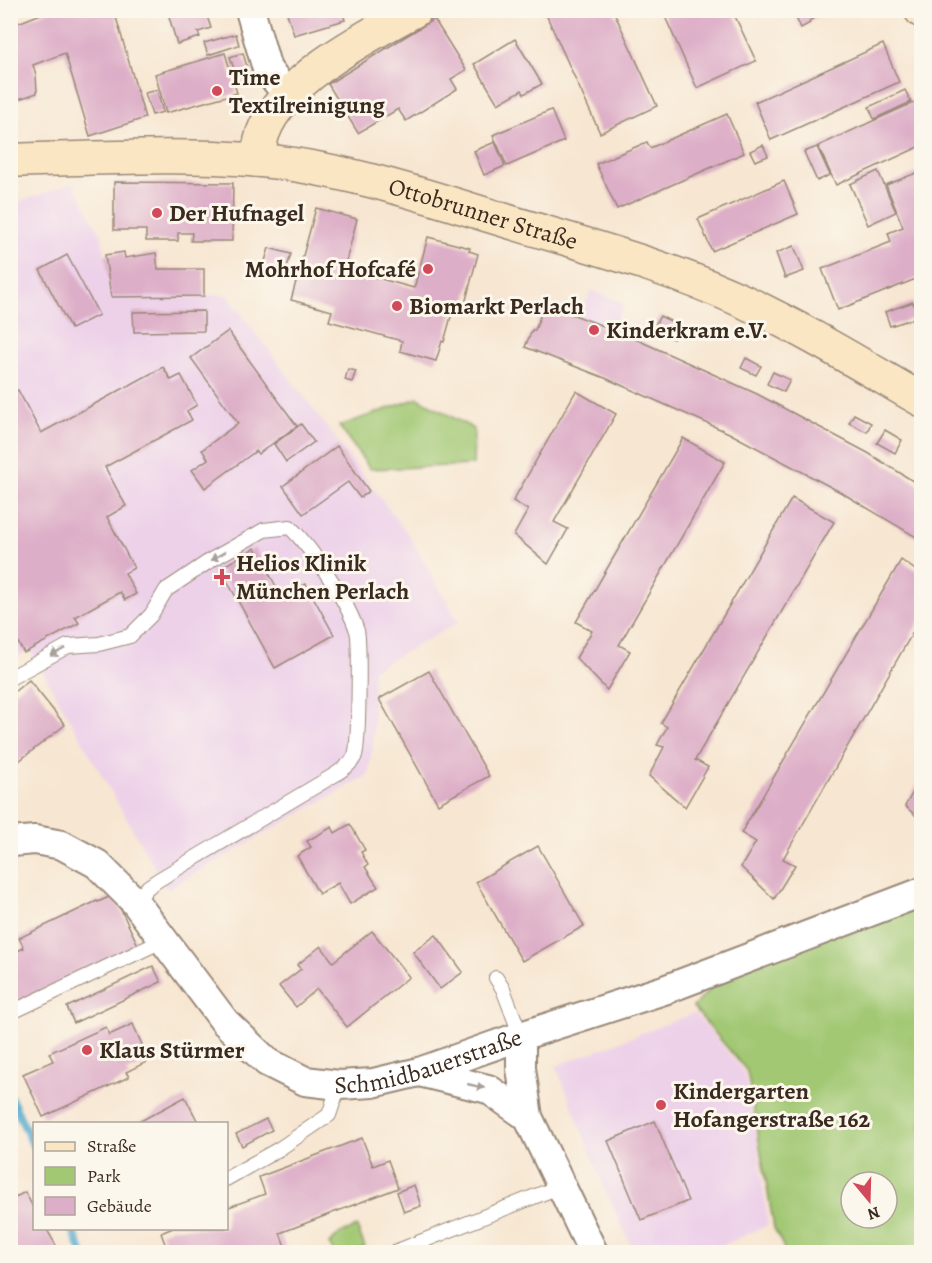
<svg xmlns="http://www.w3.org/2000/svg" width="932" height="1263" viewBox="0 0 932 1263" font-family="Alegreya,serif">
	<rect width="100%" height="100%" fill="#fbf7ec"/>
	<filter id="ink" filterUnits="userSpaceOnUse"><feTurbulence type="fractalNoise" baseFrequency=".0167" numOctaves="2"/><feDisplacementMap in="SourceGraphic" scale="12" xChannelSelector="R" yChannelSelector="G"/><feConvolveMatrix kernelMatrix="1 2 1 2 8 2 1 2 1" color-interpolation-filters="sRGB"/></filter>
	<filter id="wash" filterUnits="userSpaceOnUse"><feTurbulence type="fractalNoise" baseFrequency=".008" numOctaves="4" result="noise"/><feDisplacementMap in="SourceGraphic" scale="24" xChannelSelector="R" yChannelSelector="G"/><feGaussianBlur stdDeviation="1.35" result="paint"/><feColorMatrix in="noise" values="0 0 0 0 0 0 0 0 0 0 0 0 0 0 0 0 0 1.4 0 .05"/><feComposite in="paint" operator="in"/></filter>
	<g filter="url(#wash)">
		<rect width="100%" height="100%" fill="#f7e6d1"/>
		<g fill="#edd1e9">
			<path d="M73,183L102,236L111,297L227,295L407,533L459,622L373,670V745L368,775L167,889L30,650L11,660V218L18,202Z"/>
			<path d="M591,290L624,304L596,369L564,355Z"/>
			<path d="M695,1013L744,1072L757,1141L768,1225L708,1252H634L606,1192L556,1066Z"/>
		</g>
		<g fill="#a2c873" stroke="#6e7948" stroke-width="1.5" fill-rule="evenodd">
			<path d="M418,398L474,429L473,465L370,469L339,426Z"/>
			<path d="M921,898V1252H786L774,1228L747,1071L693,1007L729,969ZM851,1182H887V1218H851Z"/>
			<path d="M357,1227L365,1247L354,1252H334L329,1244L340,1234Z"/>
		</g>
		<g fill="none" stroke-linecap="round" stroke-linejoin="round">
			<g stroke="#4fa7cc" stroke-width="8">
				<path d="M10,1096L34,1147"/>
				<path d="M72,1228L82,1252"/>
			</g>
		</g>
		<g id="blocks">
			<g fill="#ddaec7">
				<path d="M10,10H13L18,23L51,10H93L94,12L114,10L145,118L90,136L65,53L33,65L36,75L37,93L10,102Z"/>
				<path d="M167,10H205L211,28L198,32L200,37L177,44Z"/>
				<path d="M286,10H342L345,20L294,35Z"/>
				<path d="M544,10H613L657,106L600,133Z"/>
				<path d="M662,10H732L756,61L697,88Z"/>
				<path d="M792,10H829L809,21L810,23L801,28Z"/>
				<path d="M434,19L466,70L451,79L457,89L406,121L398,109L358,133L328,84Z"/>
				<path d="M236,34L239,45L208,55L204,43Z"/>
				<path d="M515,39L542,84L524,94L522,90L498,104L474,64Z"/>
				<path d="M883,44L899,82L771,140L755,102Z"/>
				<path d="M225,53L237,93L166,113L155,74Z"/>
				<path d="M243,53L250,77L238,81L230,57Z"/>
				<path d="M157,90L163,112L152,115L145,93Z"/>
				<path d="M905,90L911,102L874,119L869,107Z"/>
				<path d="M921,99V146L836,185L818,146Z"/>
				<path d="M551,110L564,141L507,166L493,135Z"/>
				<path d="M727,114L744,153L617,209L596,164L647,142L650,148Z"/>
				<path d="M495,142L505,166L484,175L474,151Z"/>
				<path d="M763,145L768,156L755,161L750,151Z"/>
				<path d="M817,147L830,175L817,181L804,152Z"/>
				<path d="M878,171L896,212L868,225L850,184Z"/>
				<path d="M921,171V277L838,310L822,269L891,242L888,233L903,227L886,185Z"/>
				<path d="M784,181L798,214L712,251L698,219Z"/>
				<path d="M114,182L233,183L232,241H191L192,233H178V241H146V230H114Z"/>
				<path d="M316,208L357,219L344,269L414,288L428,237L470,248L469,251L478,254L465,304L455,302L444,342L442,341L436,361L400,351L402,341L329,321L332,311L291,300Z"/>
				<path d="M794,246L804,271L785,278L776,253Z"/>
				<path d="M269,248L291,254L284,277L262,271Z"/>
				<path d="M124,252L125,258L156,253L158,269H204V296L111,297L105,255Z"/>
				<path d="M67,255L99,315L71,329L40,270Z"/>
				<path d="M913,302L918,317L890,326L885,312Z"/>
				<path d="M545,304L622,333L757,394L868,453L921,486V540L842,493L729,433L605,378L525,347L532,330H535Z"/>
				<path d="M204,311V331L134,332L133,312Z"/>
				<path d="M660,316L680,326L673,339L653,329Z"/>
				<path d="M228,331L297,426L258,454L256,451L205,488L192,470L208,459L202,450L238,423L191,358Z"/>
				<path d="M746,358L761,366L756,375L741,368Z"/>
				<path d="M163,367L171,380L181,375L197,405L187,411L192,420L105,467L126,506L107,517L134,568L125,573L136,594L125,600L120,592L75,617L79,623L24,653L10,629V394L18,390L41,433Z"/>
				<path d="M348,369L356,371L352,382L345,380Z"/>
				<path d="M773,372L790,380L784,392L767,384Z"/>
				<path d="M576,391L616,414L554,522L568,529L548,564L514,535L528,510L513,501Z"/>
				<path d="M854,414L871,423L867,432L849,423Z"/>
				<path d="M301,424L314,442L286,462L274,444Z"/>
				<path d="M885,430L902,440L895,453L877,443Z"/>
				<path d="M683,438L725,462L619,645L630,651L607,690L576,658L592,631L576,622Z"/>
				<path d="M337,446L369,491L360,498L348,482L303,514L283,486Z"/>
				<path d="M792,498L834,522L695,760L708,767L685,807L649,776L664,747L657,745L667,727L661,723Z"/>
				<path d="M255,548L282,597L306,584L334,635L275,668L220,568Z"/>
				<path d="M901,560L921,574V618L783,859L795,865L774,899L741,867L756,842L741,833Z"/>
				<path d="M429,671L489,776L438,804L379,699Z"/>
				<path d="M29,680L65,725L10,768V695Z"/>
				<path d="M921,778V820L905,806Z"/>
				<path d="M350,824L365,850L361,852L368,865L365,867L378,887L350,904L338,883L319,894L297,856L311,847L307,841L332,827L335,833Z"/>
				<path d="M538,846L584,926L522,961L476,882Z"/>
				<path d="M109,897L119,906L138,945L122,952L124,957L17,1007L10,993V954L24,948L19,938L97,901L98,902Z"/>
				<path d="M372,931L409,977L347,1027L317,989L296,1007L279,986L301,969L297,965L321,946L333,962Z"/>
				<path d="M436,935L463,972L440,989L413,952Z"/>
				<path d="M153,966L161,982L74,1023L67,1007Z"/>
				<path d="M133,1024L149,1061L126,1072L129,1077L43,1117L23,1074L53,1061L49,1053L106,1027L109,1035Z"/>
				<path d="M185,1097L199,1124H135Z"/>
				<path d="M266,1119L272,1130L242,1146L236,1134Z"/>
				<path d="M655,1121L688,1201L641,1220L608,1141Z"/>
				<path d="M362,1138L373,1166L388,1160L398,1188L280,1233L286,1249L278,1252H168L161,1233L173,1228H226V1208L265,1194L259,1177Z"/>
				<path d="M414,1185L421,1206L404,1212L397,1192Z"/>
				<path d="M25,1192L34,1209V1228H46L58,1249L51,1252H10V1200Z"/>
			</g>
		</g>
	</g>
	<g filter="url(#ink)">
		<use href="#blocks" fill-opacity="0" stroke="#998878" stroke-width="1.5"/>
		<g fill="none" stroke-linecap="round" stroke-linejoin="round">
			<g stroke="#998878" stroke-width="16">
				<g id="lane">
					<path d="M10,678L68,646L99,644L130,636L151,615L166,590L211,560L264,530L290,527C313,550 347,600 357,631C360,641 359,745 355,755C353,763 343,769 336,774L158,880L148,887L135,902"/>
					<path d="M496,978L503,989L521,1036"/>
					<path d="M10,1013L164,940"/>
					<path d="M226,1179L279,1149L329,1115L339,1085"/>
					<path d="M395,1252L561,1186"/>
				</g>
			</g>
			<g stroke="#998878" stroke-width="32">
				<g id="street">
					<path d="M250,10L267,69L288,96"/>
					<path id="s1" d="M11,842L35,840L62,845L97,864L135,902L225,1022L267,1062L305,1081L339,1085L373,1083L419,1072L521,1036L664,990L922,892"/>
					<path d="M521,1036V1068L528,1117L593,1252"/>
					<path d="M419,1072L488,1089L528,1117"/>
				</g>
			</g>
			<g stroke="#998878" stroke-width="36">
				<g id="secondary">
					<path d="M921,10L922,11"/>
					<path id="s2" d="M10,160C92,159 175,153 256,160C337,167 417,193 494,217C578,243 665,265 745,302C806,331 863,366 922,400"/>
					<path d="M256,160C259,151 260,142 263,133C283,79 367,36 415,10"/>
				</g>
			</g>
			<use href="#lane" stroke="#fff" stroke-width="14"/>
			<use href="#street" stroke="#fff" stroke-width="28"/>
			<use href="#secondary" stroke="#fbe6c4" stroke-width="33"/>
		</g>
		<defs><path id="oneway-solid" d="M-6-.8H1V-3.2L6.5 0L1 3.2V.8H-6Z" transform="scale(1.5)"/></defs>
		<g fill="#a79f9a">
			<use href="#oneway-solid" transform="translate(218 556) rotate(150)"/>
			<use href="#oneway-solid" transform="translate(58 652) rotate(152)"/>
			<use href="#oneway-solid" transform="translate(476 1086) rotate(13)"/>
		</g>
	</g>
	<g fill="#d1495b" stroke="#fbf7ec" stroke-width="2">
		<circle cx="217" cy="91" r="6"/>
		<circle cx="157" cy="213" r="6"/>
		<circle cx="428" cy="269" r="6"/>
		<circle cx="397" cy="306" r="6"/>
		<circle cx="594" cy="330" r="6"/>
		<path d="M219 568h6v6h6v6h-6v6h-6v-6h-6v-6h6z"/>
		<circle cx="87" cy="1050" r="6"/>
		<circle cx="661" cy="1105" r="6"/>
	</g>
	<g text-anchor="middle" stroke-width="6" stroke-linejoin="round" paint-order="stroke">
		<g font-size="24" font-weight="bold" fill="#3b2a1e" stroke="#fbf7ec" text-anchor="start">
			<text x="229" y="85">Time<tspan x="229" dy="28">Textilreinigung</tspan></text>
			<text x="169" y="221">Der Hufnagel</text>
			<text x="416" y="277" text-anchor="end">Mohrhof Hofcafé</text>
			<text x="409" y="314">Biomarkt Perlach</text>
			<text x="606" y="338">Kinderkram e.V.</text>
			<text x="236" y="571">Helios Klinik<tspan x="236" dy="28">München Perlach</tspan></text>
			<text x="99" y="1058">Klaus Stürmer</text>
			<text x="673" y="1099">Kindergarten<tspan x="673" dy="28">Hofangerstraße 162</tspan></text>
		</g>
		<g font-size="24" fill="#3b2a1e" stroke="#fbf7ec">
			<text dy="8" stroke="none"><textPath href="#s2" startOffset="480">Ottobrunner Straße</textPath></text>
			<text dy="8" stroke="none"><textPath href="#s1" startOffset="522">Schmidbauerstraße</textPath></text>
		</g>
	</g>
	<rect width="932" height="1263" fill="none" stroke="#fbf7ec" stroke-width="36"/>
	<rect x="33" y="1122" width="195" height="108" fill="#fbf7ec" stroke="#aea59a" stroke-width="1.5"/>
	<rect x="45" y="1142" width="30" height="9" fill="#fbe6c4" stroke="#aea59a" stroke-width="1.5"/>
	<text x="87" y="1152" font-size="18" fill="#3b2a1e">Straße</text>
	<rect x="45" y="1167" width="30" height="18" fill="#a2c873" stroke="#aea59a" stroke-width="1.5"/>
	<text x="87" y="1182" font-size="18" fill="#3b2a1e">Park</text>
	<rect x="45" y="1197" width="30" height="18" fill="#ddaec7" stroke="#aea59a" stroke-width="1.5"/>
	<text x="87" y="1212" font-size="18" fill="#3b2a1e">Gebäude</text>
	<g transform="translate(869 1200) rotate(161)"><circle r="28" fill="#fbf7ec" stroke="#aea59a" stroke-width="1.5"/>
	<path d="M0-4.5L10 22L0 15L-10 22Z" fill="#d1495b"/>
	<text y="-9" font-size="16" font-weight="bold" text-anchor="middle" fill="#3b2a1e">N</text>
	</g>
</svg>
